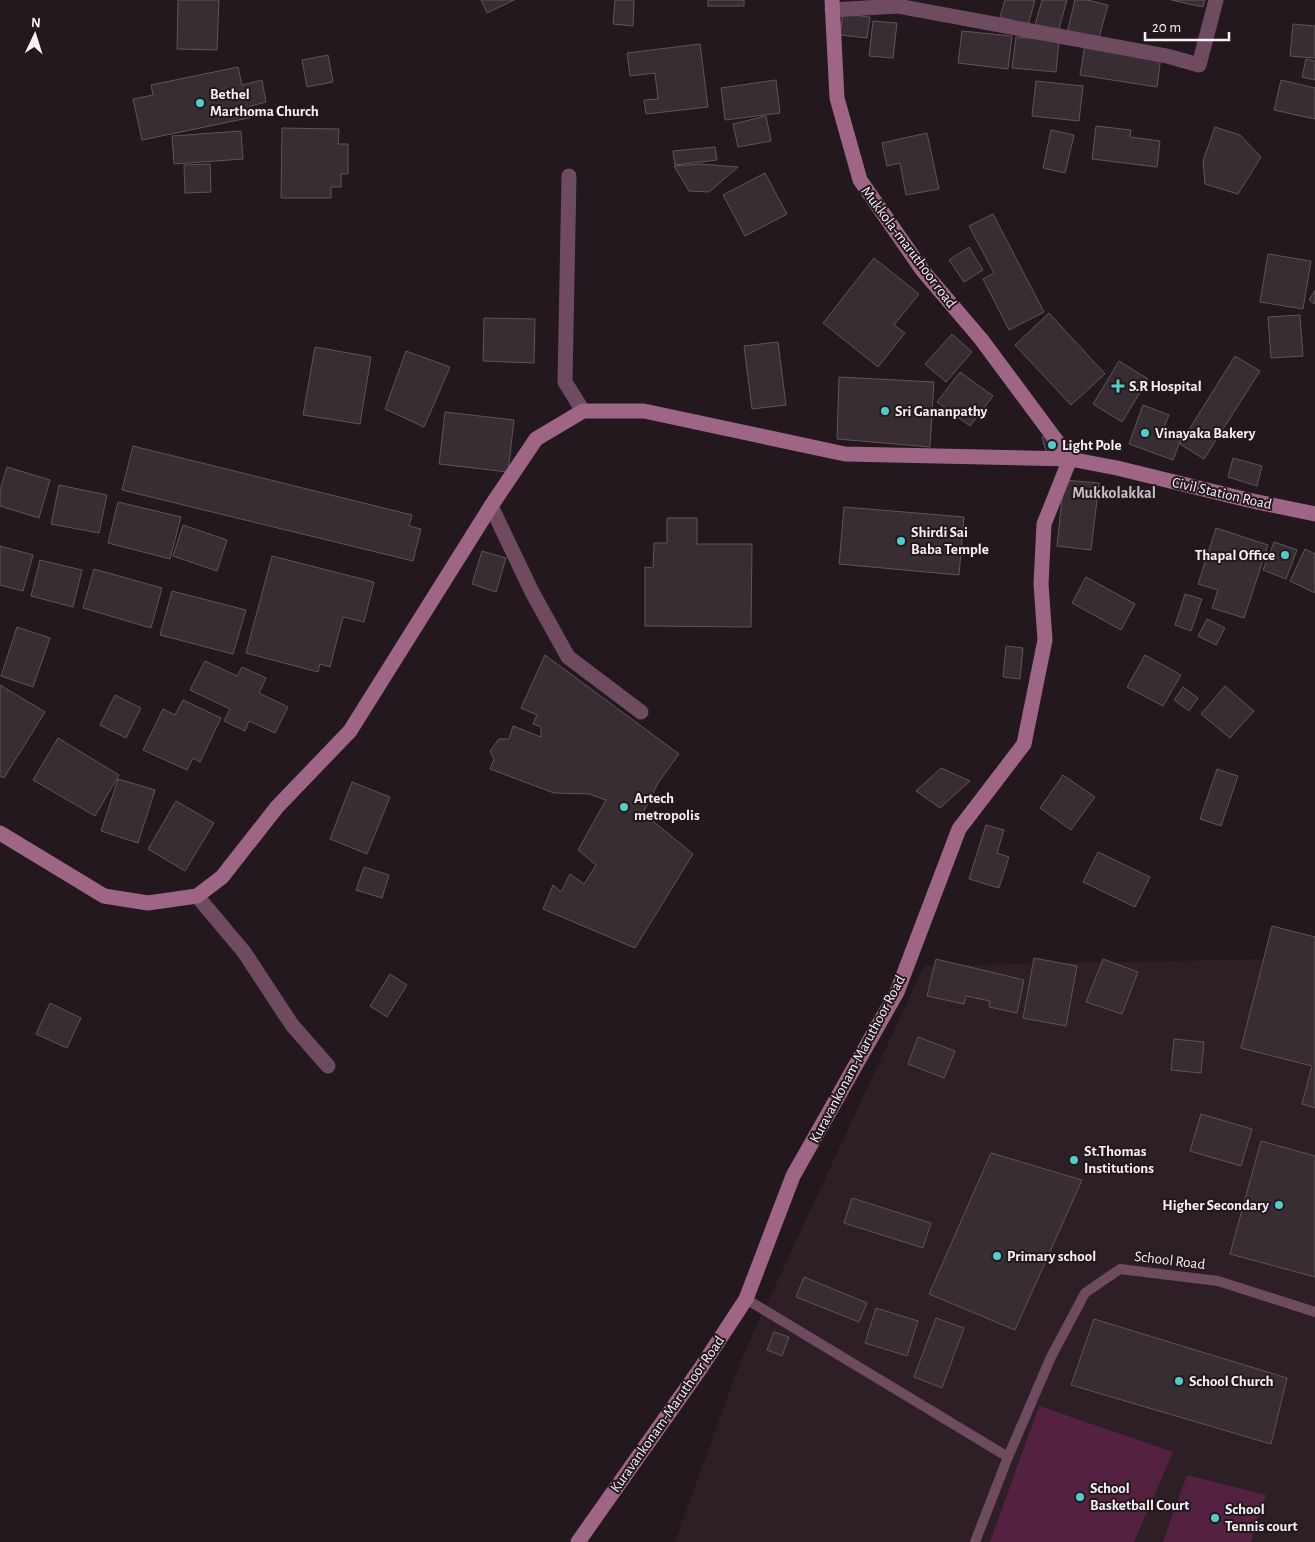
<svg xmlns="http://www.w3.org/2000/svg" width="1315" height="1542" viewBox="0 0 1315 1542" font-family="'Alegreya Sans',sans-serif">
	<rect width="100%" height="100%" fill="#22181d"/>
	<path fill="#2e1f27" d="M1315,958V1542H675L743,1355L924,966Z"/>
	<g fill="#542240">
		<path d="M1039,1406L1173,1452L1134,1542H990Z"/>
		<path d="M1187,1475L1266,1495L1251,1542H1163Z"/>
	</g>
	<g fill="#382d33" stroke="#5f545a">
		<path d="M178,0H219L217,50L177,49Z"/>
		<path d="M481,0H514L487,13Z"/>
		<path d="M615,0H634L633,26L613,24Z"/>
		<rect x="708" y="0" width="36" height="6"/>
		<path d="M1005,0H1035L1028,25L1000,17Z"/>
		<path d="M1042,0H1067L1058,32L1035,25Z"/>
		<path d="M1075,0H1087L1108,5L1098,41L1067,33Z"/>
		<path d="M1171,0H1205L1203,7Z"/>
		<path d="M843,14L870,17L867,38L840,35Z"/>
		<path d="M873,21L897,23L893,58L869,56Z"/>
		<path d="M1293,24L1315,26V58L1290,56Z"/>
		<path d="M962,31L1012,36L1008,69L958,63Z"/>
		<path d="M1016,37L1059,41L1056,72L1012,68Z"/>
		<path d="M700,44L708,107L646,114L644,100L658,99L655,73L630,76L627,53Z"/>
		<path d="M1085,44L1161,56L1157,87L1080,75Z"/>
		<path d="M328,55L333,82L307,87L302,60Z"/>
		<path d="M1306,59L1315,61V80L1302,77Z"/>
		<path d="M238,67L242,85L262,80L266,102L251,106L253,117L142,140L133,99L153,95L151,85Z"/>
		<path d="M776,80L780,113L725,120L721,88Z"/>
		<path d="M1281,80L1315,88V119L1274,110Z"/>
		<path d="M1036,81L1083,86L1079,121L1032,116Z"/>
		<path d="M766,116L771,141L738,147L733,124Z"/>
		<path d="M1096,126L1131,130L1130,137L1160,141L1157,167L1092,159Z"/>
		<path d="M1215,127L1240,135L1261,157L1238,194L1205,184L1203,161Z"/>
		<path d="M282,128L339,129L338,144H348V174H341V187H331V198H281Z"/>
		<path d="M1051,130L1074,135L1065,173L1043,168Z"/>
		<path d="M241,131L243,159L174,164L172,136Z"/>
		<path d="M927,133L939,189L906,195L900,163L887,166L882,143Z"/>
		<path d="M715,147L717,160L675,165L673,151Z"/>
		<path d="M210,164L211,192L185,193L184,165Z"/>
		<path d="M701,164L738,167L709,192L689,191L674,166Z"/>
		<path d="M765,173L787,214L745,236L723,195Z"/>
		<path d="M993,214L1044,312L1009,330L983,279L994,273L969,226Z"/>
		<path d="M969,247L983,270L964,282L949,260Z"/>
		<path d="M1268,254L1311,261L1303,309L1260,302Z"/>
		<path d="M874,258L919,294L894,325L905,333L878,367L823,323Z"/>
		<path d="M1315,290V304L1309,300Z"/>
		<path d="M1049,313L1105,374L1071,405L1015,345Z"/>
		<path d="M1300,315L1303,356L1271,358L1268,317Z"/>
		<path d="M484,318L535,319L534,363L483,361Z"/>
		<path d="M952,334L972,352L946,382L925,364Z"/>
		<path d="M778,342L786,405L752,409L744,346Z"/>
		<path d="M315,347L371,357L360,424L303,415Z"/>
		<path d="M406,351L450,367L424,427L385,409Z"/>
		<path d="M1235,356L1260,371L1204,459L1180,444Z"/>
		<path d="M1119,361L1148,379L1122,422L1093,404Z"/>
		<path d="M960,372L993,396L970,426L937,402Z"/>
		<path d="M839,377L934,382L930,447L837,439Z"/>
		<path d="M1143,405L1169,415L1162,432L1181,439L1173,460L1129,444Z"/>
		<path d="M445,412L514,420L508,472L439,464Z"/>
		<path d="M1059,433L1062,453L1046,452L1042,437Z"/>
		<path d="M133,446L412,515L409,526L421,529L413,561L122,490Z"/>
		<path d="M1233,458L1262,466L1257,486L1228,477Z"/>
		<path d="M7,467L50,480L39,518L0,506V490Z"/>
		<path d="M1064,480L1099,483L1091,550L1057,546Z"/>
		<path d="M59,485L107,495L99,533L51,524Z"/>
		<path d="M118,502L181,517L170,559L108,543Z"/>
		<path d="M844,507L964,517L959,575L839,564Z"/>
		<path d="M667,518H697V544H752L751,627L645,626V567L653,568L654,543H667Z"/>
		<path d="M183,525L227,540L217,571L173,556Z"/>
		<path d="M1216,528L1268,545L1244,618L1212,608L1218,590L1198,584Z"/>
		<path d="M1274,542L1297,550L1286,579L1263,570Z"/>
		<path d="M0,546L33,555L23,591L0,585Z"/>
		<path d="M1305,549L1315,554V593L1290,581Z"/>
		<path d="M482,551L506,558L496,592L472,584Z"/>
		<path d="M272,556L374,582L364,622L343,617L330,667L320,664L318,672L246,653Z"/>
		<path d="M40,560L82,570L73,607L31,596Z"/>
		<path d="M94,569L162,588L151,628L83,608Z"/>
		<path d="M1086,577L1135,604L1121,630L1072,603Z"/>
		<path d="M172,591L246,610L233,654L160,635Z"/>
		<path d="M1185,594L1202,599L1191,631L1175,625Z"/>
		<path d="M1207,619L1225,628L1216,645L1198,636Z"/>
		<path d="M17,627L50,638L33,687L1,676Z"/>
		<path d="M1006,646L1023,648L1020,679L1003,677Z"/>
		<path d="M545,655L679,754L658,783L643,813L693,854L635,948L543,909L553,885L561,892L570,874L584,884L596,865L578,850L606,800L589,794L554,793L490,769L494,759L490,751L499,739H509L513,726L541,737V727L533,724L537,715L521,708Z"/>
		<path d="M1145,655L1181,675L1163,706L1127,687Z"/>
		<path d="M205,661L237,676L242,667L266,678L259,693L288,707L275,733L249,721L245,731L224,721L230,709L190,690Z"/>
		<path d="M0,685L45,712L4,778L0,776Z"/>
		<path d="M1225,686L1254,711L1230,738L1201,714Z"/>
		<path d="M1183,687L1198,698L1189,711L1174,700Z"/>
		<path d="M115,695L141,708L126,738L100,725Z"/>
		<path d="M183,700L221,718L200,762L193,758L187,770L143,750L163,709L175,715Z"/>
		<path d="M58,738L119,775L95,816L33,780Z"/>
		<path d="M941,768L970,781L940,808L916,791Z"/>
		<path d="M1217,769L1238,776L1221,826L1200,819Z"/>
		<path d="M1063,775L1095,797L1071,830L1040,808Z"/>
		<path d="M118,779L155,790L138,843L101,831Z"/>
		<path d="M352,782L390,797L367,854L330,839Z"/>
		<path d="M176,801L214,823L185,871L148,849Z"/>
		<path d="M986,825L1004,830L997,853L1009,857L999,888L969,879Z"/>
		<path d="M1098,852L1150,877L1135,907L1083,882Z"/>
		<path d="M364,867L389,875L382,898L356,890Z"/>
		<path d="M1272,926L1315,937V1108L1302,1104L1312,1066L1241,1048Z"/>
		<path d="M1034,958L1077,966L1066,1026L1023,1018Z"/>
		<path d="M936,959L1024,980L1017,1013L989,1007L990,1001L966,996L964,1004L927,996Z"/>
		<path d="M1103,959L1138,972L1122,1014L1086,1002Z"/>
		<path d="M390,974L407,985L387,1017L370,1006Z"/>
		<path d="M50,1003L81,1018L67,1048L36,1034Z"/>
		<path d="M918,1037L955,1051L944,1078L908,1064Z"/>
		<path d="M1174,1039L1204,1042L1201,1073L1171,1070Z"/>
		<path d="M1201,1114L1252,1129L1241,1166L1190,1151Z"/>
		<path d="M1261,1141L1315,1156V1277L1230,1254Z"/>
		<path d="M991,1153L1082,1180L1015,1330L929,1294Z"/>
		<path d="M852,1198L931,1223L923,1248L844,1223Z"/>
		<path d="M804,1277L867,1303L859,1322L796,1297Z"/>
		<path d="M876,1308L918,1321L907,1356L865,1343Z"/>
		<path d="M936,1318L964,1328L942,1388L914,1377Z"/>
		<path d="M1094,1319L1287,1378L1271,1444L1071,1385Z"/>
		<path d="M774,1332L789,1337L782,1356L767,1350Z"/>
	</g>
	<g fill="none" stroke-linecap="round" stroke-linejoin="round">
		<g stroke="#6f4b5f" stroke-width="10">
			<path d="M746,1299L1008,1457"/>
			<path d="M975,1542L1008,1457L1051,1357L1085,1293L1120,1269L1218,1281L1315,1312"/>
		</g>
		<g stroke="#6f4b5f" stroke-width="15">
			<path d="M832,10L897,6L1167,56L1199,65L1216,0"/>
			<path d="M569,176L565,382L583,411"/>
			<path d="M491,506L532,592L568,657L641,712"/>
			<path d="M197,896L244,952L292,1025L328,1066"/>
		</g>
		<g stroke="#9e6585" stroke-width="15">
			<path d="M832,0L837,98L860,180L923,271L981,339L1070,459"/>
			<path d="M0,833L104,896L148,903L197,896L222,877L277,807L350,731L491,506L536,439L583,411H644L845,454L1070,459L1117,468L1248,500L1315,514"/>
			<path d="M578,1542L700,1369L746,1299L793,1176L897,992L959,829L1024,744L1045,640L1041,584L1044,524L1070,459"/>
		</g>
	</g>
	<g fill="#53cdca" stroke="#22181d" stroke-width="2">
		<circle cx="200" cy="103" r="5"/>
		<path d="M1115.5 378.5h5v5h5v5h-5v5h-5v-5h-5v-5h5z"/>
		<circle cx="885" cy="411" r="5"/>
		<circle cx="1145" cy="433" r="5"/>
		<circle cx="1052" cy="445" r="5"/>
		<circle cx="901" cy="541" r="5"/>
		<circle cx="1285" cy="555" r="5"/>
		<circle cx="624" cy="807" r="5"/>
		<circle cx="1074" cy="1160" r="5"/>
		<circle cx="1279" cy="1205" r="5"/>
		<circle cx="997" cy="1256" r="5"/>
		<circle cx="1179" cy="1381" r="5"/>
		<circle cx="1080" cy="1497" r="5"/>
		<circle cx="1215" cy="1518" r="5"/>
	</g>
	<g text-anchor="middle" stroke-width="4" stroke-linejoin="round" paint-order="stroke">
		<g font-size="15" font-weight="bold" fill="#f8f1f5" stroke="#22181d" text-anchor="start">
			<text x="210" y="99">Bethel<tspan x="210" dy="17">Marthoma Church</tspan></text>
			<text x="1129" y="391">S.R Hospital</text>
			<text x="895" y="416">Sri Gananpathy</text>
			<text x="1155" y="438">Vinayaka Bakery</text>
			<text x="1062" y="450">Light Pole</text>
			<text x="911" y="537">Shirdi Sai<tspan x="911" dy="17">Baba Temple</tspan></text>
			<text x="1275" y="560" text-anchor="end">Thapal Office</text>
			<text x="634" y="803">Artech<tspan x="634" dy="17">metropolis</tspan></text>
			<text x="1084" y="1156">St.Thomas<tspan x="1084" dy="17">Institutions</tspan></text>
			<text x="1269" y="1210" text-anchor="end">Higher Secondary</text>
			<text x="1007" y="1261">Primary school</text>
			<text x="1189" y="1386">School Church</text>
			<text x="1090" y="1493">School<tspan x="1090" dy="17">Basketball Court</tspan></text>
			<text x="1225" y="1514">School<tspan x="1225" dy="17">Tennis court</tspan></text>
		</g>
		<g font-size="15" fill="#f8f1f5" stroke="#22181d">
			<text transform="translate(909 247) rotate(53)" y="5">Mukkola-maruthoor road</text>
			<text transform="translate(1222 493) rotate(13)" y="5">Civil Station Road</text>
			<text transform="translate(857 1059) rotate(-62)" y="5">Kuravankonam-Maruthoor Road</text>
			<text transform="translate(1170 1260) rotate(7)" y="5">School Road</text>
			<text transform="translate(667 1414) rotate(-55)" y="5">Kuravankonam-Maruthoor Road</text>
		</g>
		<g font-size="16" font-weight="bold" fill="#cabcc3" stroke="#22181d">
			<text x="1114" y="498">Mukkolakkal</text>
		</g>
	</g>
	<g transform="translate(35 35) rotate(4)" stroke="#22181d" stroke-width="4" paint-order="stroke">
	<path d="M0-4L9 19L0 12L-9 19Z" fill="#f8f1f5"/>
	<text y="-8" font-size="14" font-weight="bold" text-anchor="middle" fill="#f8f1f5">N</text>
	</g>
	<path d="M1145 32v8h84v-8" fill="none" stroke="#f8f1f5" stroke-width="2.5"/>
	<text x="1152" y="32" font-size="15" fill="#f8f1f5" stroke="#22181d" stroke-width="4" paint-order="stroke">20 m</text>
</svg>
